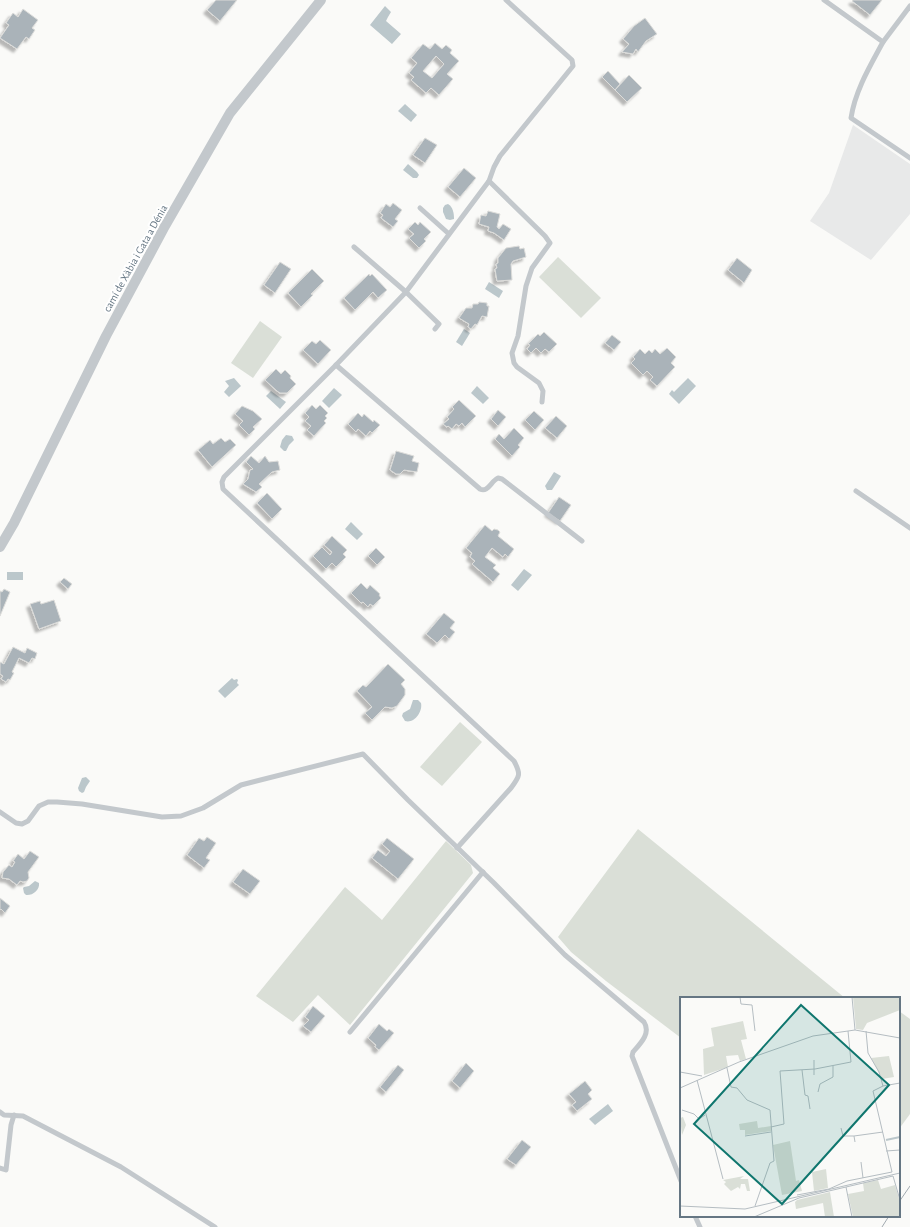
<svg xmlns="http://www.w3.org/2000/svg" width="910" height="1227" viewBox="0 0 910 1227" font-family="'Alegreya Sans',sans-serif">
	<defs>
		<filter id="shadow"><feDropShadow dx="-3.5" dy="3.5" stdDeviation="1" flood-color="#0004"/></filter>
	</defs>
	<rect width="100%" height="100%" fill="#fafaf8"/>
	<path fill="#e8e9e9" d="M853,125L910,164V214L871,260L810,221L829,193Z"/>
	<g fill="#dadfd7">
		<path d="M558,257L601,298L581,318L539,277Z"/>
		<path d="M260,321L282,337L253,378L231,363Z"/>
		<path d="M460,722L482,742L442,786L420,767Z"/>
		<path d="M638,829L845,998H681V1038L606,981L571,952L558,937Z"/>
		<path d="M446,841L471,865L473,873L350,1025L318,995L293,1022L256,996L345,887L382,920Z"/>
		<path d="M899,1011L910,1019V1114L899,1129Z"/>
	</g>
	<g fill="#bbc7cb">
		<path d="M385,6L391,12L388,17L386,21L401,34L392,44L370,25Z"/>
		<path d="M405,104L417,115L411,122L398,111Z"/>
		<path d="M408,164L417,172L419,175L417,178H413L403,170Z"/>
		<path d="M448,204C453,207 454,213 454,219L450,220L446,219L443,212V208L445,205Z"/>
		<path d="M489,282L503,291L499,298L485,289Z"/>
		<path d="M464,329L470,333L462,346L456,342Z"/>
		<path d="M234,378L241,386L229,397L224,392L229,386L225,381Z"/>
		<path d="M688,378L696,386L679,404L669,394L672,390L674,392Z"/>
		<path d="M477,386L489,398L483,404L471,393Z"/>
		<path d="M334,388L342,395L329,408L322,401Z"/>
		<path d="M271,391L286,402L280,409L266,396Z"/>
		<path d="M286,435L292,436L294,440L289,445L286,451H284L280,447L282,440Z"/>
		<path d="M554,472L561,476L552,490H547L545,486Z"/>
		<path d="M351,522L363,534L357,540L345,529Z"/>
		<path d="M524,569L532,575L518,591L511,585Z"/>
		<rect x="7" y="572" width="16" height="8"/>
		<path d="M232,678L234,680L237,679L238,680L237,683L239,685L225,698L218,691Z"/>
		<path d="M413,700H418L421,703C423,712 414,724 405,721L402,716L403,713L410,709Z"/>
		<path d="M86,777L90,781L86,787L84,792L82,793L79,791L78,788L82,778Z"/>
		<path d="M35,881L39,883C40,890 32,896 26,895L24,893L23,888L24,887L29,886Z"/>
		<path d="M608,1104L613,1111L595,1125L589,1119Z"/>
	</g>
	<g fill="#aab3b9" stroke="#dcdcda" fill-rule="evenodd" filter="url(#shadow)">
		<path d="M216,0H237L220,21L207,10Z"/>
		<path d="M853,0H882L870,15L852,1Z"/>
		<path d="M23,9L38,20L32,28L35,30L29,39L26,37L17,49L0,38L9,25L6,23L13,13L18,17Z"/>
		<path d="M645,18L657,34L646,41L638,52L636,49L633,54L622,52L629,44L623,39L634,26Z"/>
		<path d="M435,43L442,49L446,45L452,50L450,53L459,61L447,74L453,79L439,95L431,88L426,93L411,80L414,77L409,73L417,63L411,58L423,44L430,49ZM436,56L444,64L432,78L423,71Z"/>
		<path d="M608,71L620,84L615,90L602,77Z"/>
		<path d="M629,75L642,88L627,102L615,90Z"/>
		<path d="M425,138L437,145L425,163L413,155Z"/>
		<path d="M464,168L476,178L460,197L448,187Z"/>
		<path d="M393,203L402,210L395,219L398,221L393,227L381,218L383,215L380,213L386,204L390,207Z"/>
		<path d="M488,211L500,214L497,227L499,229L503,224L511,229L504,240L494,233L488,231L489,227L479,224L481,215L486,216Z"/>
		<path d="M415,222L418,225L420,222L431,232L424,239L426,241L419,248L409,238L414,234L408,229Z"/>
		<path d="M519,246L520,249L524,248L526,257L513,261L511,264L512,280L497,281L495,269L497,268L496,264L498,263V258L506,248Z"/>
		<path d="M737,258L752,270L744,283L728,270Z"/>
		<path d="M280,262L291,269L275,293L264,285Z"/>
		<path d="M312,269L324,281L311,294L313,295L301,307L288,293Z"/>
		<path d="M369,274L370,276L372,274L387,290L378,298L373,292L355,310L344,298Z"/>
		<path d="M479,302L487,303V306H489L487,317L482,316L477,325L475,324L471,329L468,327L469,324L459,318L466,308H472L473,304H478Z"/>
		<path d="M544,332L557,344L549,352L545,349L541,353L536,348L531,353L527,349L530,345L528,344L538,334L540,336Z"/>
		<path d="M612,335L621,342L614,350L605,343Z"/>
		<path d="M320,340L331,350L318,364L303,350L312,341L316,344Z"/>
		<path d="M667,348L676,357L671,363L675,367L657,386L650,380L653,377L647,371L643,375L631,363L635,359L633,357L640,349L645,354L649,350L652,353L655,349L660,354Z"/>
		<path d="M276,369L281,374L285,370L291,376L290,378L296,384L287,393H280L277,391L265,380Z"/>
		<path d="M459,400L476,416L465,427L462,423L459,426L456,424L452,429L448,426L447,427L443,424L449,419L447,417L454,409L452,407Z"/>
		<path d="M312,405L316,409L320,405L328,413L325,416L327,418L324,421L326,423L314,436L307,430L311,426L305,421L309,417L305,413Z"/>
		<path d="M242,406L253,411L262,419L253,427L255,429L249,435L239,425L243,421L235,414Z"/>
		<path d="M498,410L506,417L498,426L491,419Z"/>
		<path d="M534,411L544,420L535,430L525,420Z"/>
		<path d="M358,413L362,417L364,414L373,422L374,420L380,425L372,433L370,431L366,436L358,429L356,432L348,424Z"/>
		<path d="M556,416L567,426L557,438L545,428Z"/>
		<path d="M514,428L524,438L518,445L520,447L512,456L495,439L499,434L504,439Z"/>
		<path d="M221,438L225,442L230,439L236,445L212,467L198,450L210,440L213,444Z"/>
		<path d="M396,451L414,456L412,461L419,463L417,472L404,470L400,474H396L390,470Z"/>
		<path d="M251,456L259,463L265,456L269,462L278,461L280,470L272,472L259,484L262,487L256,492L243,484L248,479L250,470L253,469L246,462Z"/>
		<path d="M267,493L282,509L272,519L257,503Z"/>
		<path d="M559,497L571,505L560,521L548,513Z"/>
		<path d="M485,525L492,531L494,529L498,530L500,532L498,536L514,549L508,557L505,554L503,557L492,548L485,557L496,565L493,568L500,574L493,582L472,564L475,561L470,557L472,553L466,548Z"/>
		<path d="M332,536L347,550L343,554L346,557L336,567L332,563L326,569L313,556L322,547L330,555L332,552L324,545Z"/>
		<path d="M376,548L385,557L377,565L368,556Z"/>
		<path d="M64,578L72,584L68,589L60,582Z"/>
		<path d="M361,583L367,589L370,585L380,594L379,595L381,598L373,606L370,604L368,607L363,602L361,603L351,593Z"/>
		<path d="M4,589L10,592L0,616V591L2,592Z"/>
		<path d="M54,600L61,621L39,629L30,604L40,601L41,604Z"/>
		<path d="M444,613L455,622L450,628L455,632L449,639L445,635L437,643L426,634Z"/>
		<path d="M13,647L25,653L27,648L37,653L35,659L32,658L29,663L19,658L12,672L14,673L10,680L8,679L6,682L1,679L3,676L0,674V662L4,664Z"/>
		<path d="M388,664L405,680L401,684L405,689V695L397,706L392,708L385,707L372,720L365,713L372,707L357,691L363,685L366,687Z"/>
		<path d="M207,837L216,843L206,858L210,860L204,868L187,855L199,838L204,841Z"/>
		<path d="M387,838L414,859L398,879L372,858L378,850L386,856L390,851L382,844Z"/>
		<path d="M30,851L39,857L28,872L29,878L27,881L23,882L20,881L17,885L9,879L2,878L3,872L9,865L12,867L15,862L13,861L18,854L24,859Z"/>
		<path d="M243,869L260,881L250,894L233,882Z"/>
		<path d="M0,898L10,906L5,913L1,909L0,910Z"/>
		<path d="M313,1006L325,1016L311,1032L303,1026L309,1020L305,1017Z"/>
		<path d="M379,1024L387,1031L389,1029L394,1033L379,1050L375,1047L376,1045L368,1038Z"/>
		<path d="M466,1063L474,1071L460,1088L452,1081Z"/>
		<path d="M398,1065L404,1070L386,1092L380,1087Z"/>
		<path d="M585,1081L592,1090L588,1094L592,1099L577,1111L572,1105L576,1102L569,1094Z"/>
		<path d="M522,1140L531,1147L516,1165L507,1159Z"/>
	</g>
	<g fill="none" stroke-linecap="round" stroke-linejoin="round">
		<g stroke="#c3c8cc" stroke-width="5">
			<path d="M824,0L883,42C870,66 855,91 851,118L910,158"/>
			<path d="M883,42L910,6"/>
			<path d="M489,181L545,236L550,243L532,268L526,286L518,336L512,353L514,363L517,367L539,383L543,391L542,402"/>
			<path d="M420,208L449,234"/>
			<path d="M354,247L406,292L439,324L435,329"/>
			<path d="M336,365L480,489C488,493 491,481 498,478L502,479L582,541"/>
			<path d="M856,491L910,528"/>
			<path d="M0,812L16,823L22,824L28,821L39,806L48,802H57L82,804L162,817L181,816L203,808L241,785L363,754L408,800L494,883L565,955L644,1022C651,1033 641,1043 633,1052L632,1056L681,1181"/>
			<path d="M457,848L511,788C520,776 521,774 514,761L223,489L222,482L224,477L336,365L406,292L489,181L494,167L500,156L573,66L572,60L506,0"/>
			<path d="M350,1032L483,872"/>
			<path d="M0,1112L4,1115L23,1116L121,1167L215,1227"/>
			<path d="M0,1168L6,1170L11,1125L14,1115"/>
			<path d="M695,1216L700,1227"/>
		</g>
		<path stroke="#c3c8cc" stroke-width="10" d="M0,547L14,523L106,336L165,226L230,113L321,0"/>
		<g stroke="#a2aab0" stroke-width="1">
			<path d="M899,1202L910,1186"/>
			<path d="M882,1227L889,1216"/>
		</g>
	</g>
	<g text-anchor="middle" stroke-width="4" stroke-linejoin="round" paint-order="stroke">
		<g font-size="11" fill="#657683" stroke="#fff">
			<text transform="translate(135 258) rotate(-61)" y="4">camí de Xàbia i Gata a Dénia</text>
		</g>
	</g>
	<g transform="translate(680 997)">
		<rect width="220" height="220" fill="#fafaf8"/>
		<path d="M173,0H219L220,13L187,26L183,33L176,32ZM63,24L67,42L61,43L66,62L60,64L58,58L46,59L48,70L24,78L23,52L34,49L31,31ZM209,59L214,80L202,82L191,61ZM3,120L6,128L2,138L0,121ZM77,124L78,131L91,129V134L65,138V133H60L59,127ZM110,144L116,184L119,183L122,194L102,198L93,148ZM146,172L148,191L134,194L132,175ZM64,179L60,182H68L70,194H67L65,187H61L60,192L58,190L51,194L44,187L46,185L43,183ZM198,183L201,192L215,188L220,205V220H173L168,197L184,194L183,186ZM150,195L154,220H145L143,206L116,212L115,205L117,203Z" fill="#dadfd7"/>
		<path fill="none" stroke="#bbc7cb" stroke-width="2" d="M206,143L220,140"/>
		<path fill="none" stroke="#b5bdc2" stroke-width="1" d="M60,0L61,7L72,8L75,34M172,0L175,33M134,63V78M47,71L51,90L57,91L67,103L90,113L94,164L90,166L75,209M122,73L125,98L128,99L130,112M0,75L22,79M17,83L43,182M203,89L220,86M0,91L59,65L133,39L175,33L220,41M138,95L140,87L153,80V69M2,113L14,117L19,122L25,118M91,130L104,127L100,74L135,72L171,65L168,34M161,131L163,139H174M65,139L91,135M175,145L174,139L203,135M206,154L220,153M181,165L183,181M166,190L172,220M117,198L149,192L167,184L212,175L193,94L203,89L199,75L188,56L186,34M0,209L65,212L220,176M74,220L119,201L213,179L220,203"/>
		<path fill="#0f766e" fill-opacity="0.15" stroke="#0f766e" stroke-width="2" d="M121,8L209,88L102,207L14,127Z"/>
		<rect width="220" height="220" fill="none" stroke="#657683" stroke-width="2"/>
	</g>
</svg>
